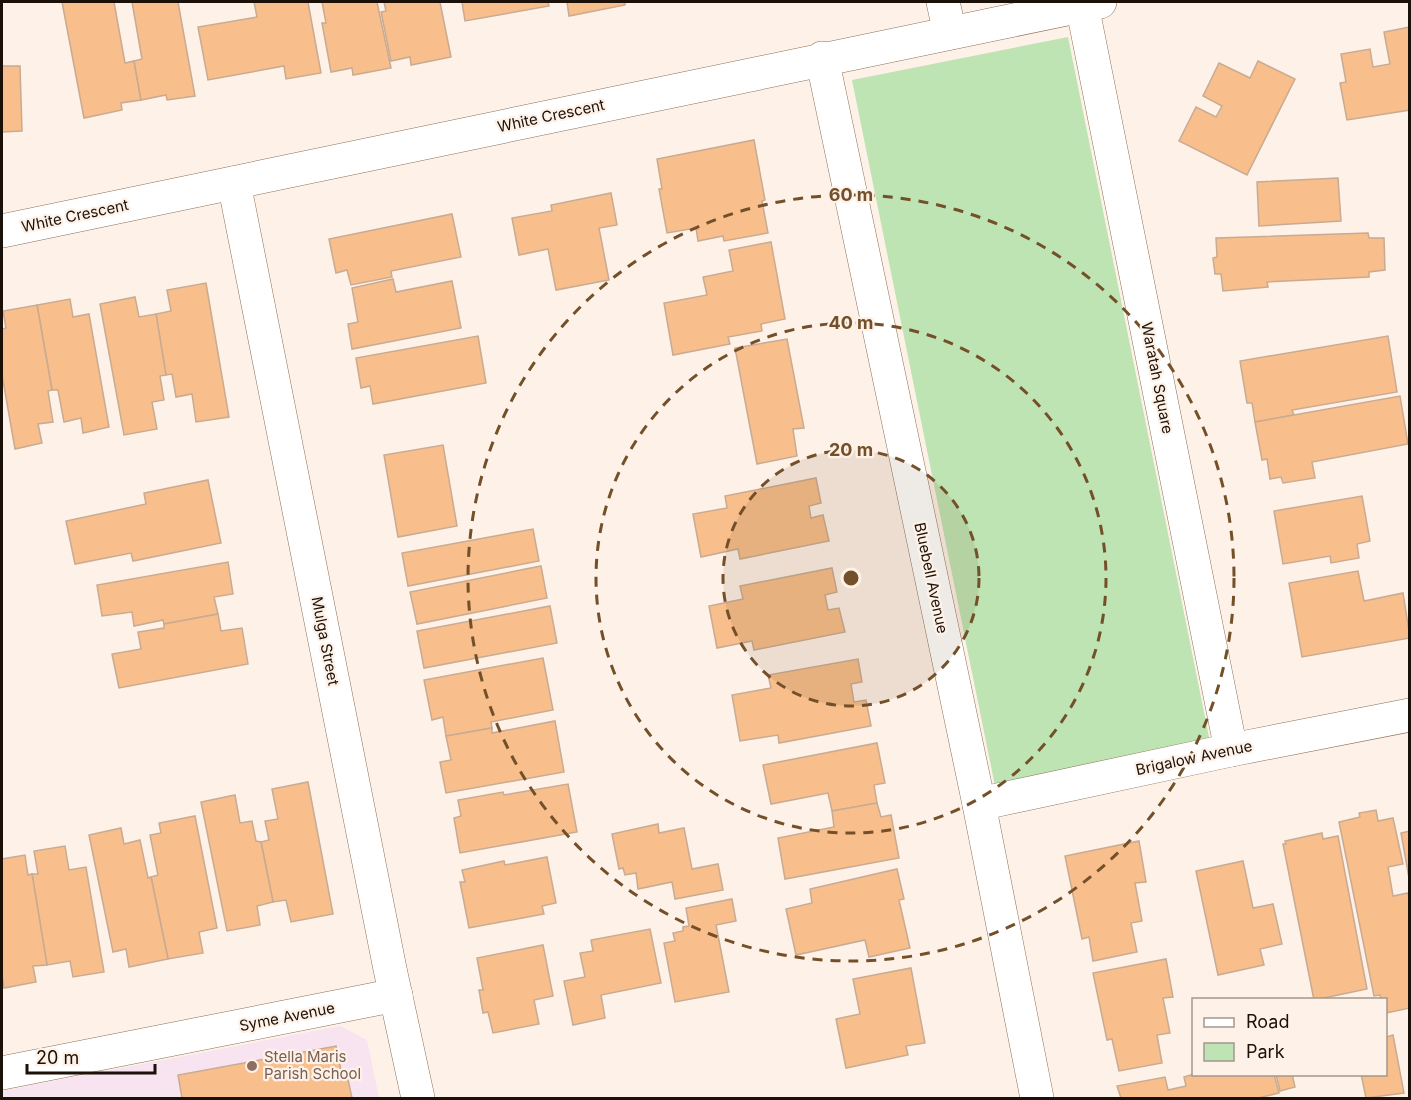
<svg xmlns="http://www.w3.org/2000/svg" width="1411" height="1100" viewBox="0 0 1411 1100" font-family="Inter,sans-serif">
	<rect width="100%" height="100%" fill="#fef1e7"/>
	<path fill="#f8e3f1" d="M340,1026L367,1040L379,1098H2V1091Z"/>
	<path fill="#bee4b3" d="M1068,37L1210,742L995,786L852,80Z"/>
	<g fill="#f8be8b" stroke="#c8ab92" stroke-width="1.5">
		<path d="M62,2H114L125,63L134,61L141,100L121,103L122,110L84,118Z"/>
		<path d="M132,2H178L195,96L167,100L166,95L141,100L134,61L142,59Z"/>
		<path d="M254,2H308L321,73L286,79L284,66L208,80L198,27L257,17Z"/>
		<path d="M322,2H377L391,68L353,75L352,68L331,72L322,23H326Z"/>
		<path d="M384,2H440L451,57L411,65L410,57L391,61L381,12L386,11Z"/>
		<path d="M462,2H548L549,6L465,21Z"/>
		<path d="M567,2H625V5L569,16Z"/>
		<path d="M1410,27V110L1347,120L1340,83L1346,82L1341,54L1370,49L1373,67L1390,64L1384,32Z"/>
		<path d="M1258,61L1295,79L1247,175L1179,141L1196,107L1216,117L1222,106L1203,96L1219,63L1250,78Z"/>
		<path d="M2,66H20L22,131L2,132Z"/>
		<path d="M754,140L765,200L762,201L768,233L724,241L723,236L698,241L696,228L667,233L659,189H662L657,159Z"/>
		<path d="M1338,178L1341,221L1259,226L1257,182Z"/>
		<path d="M611,193L617,225L599,228L609,280L556,290L548,249L519,255L512,218L552,211L551,205Z"/>
		<path d="M452,214L461,257L391,271L392,277L351,285L347,270L336,273L329,239Z"/>
		<path d="M1368,233L1369,238H1384L1385,270L1369,272V277L1267,282L1268,287L1223,291L1221,274H1215L1213,258L1217,257L1216,238Z"/>
		<path d="M771,242L785,319L761,324L762,331L728,337L730,344L673,355L664,303L707,295L703,277L733,271L729,250Z"/>
		<path d="M393,279L396,292L452,281L461,328L352,349L348,324L358,322L352,288Z"/>
		<path d="M206,283L229,417L196,422L192,394L176,397L172,374L166,375L156,314L171,311L167,290Z"/>
		<path d="M135,297L139,317L156,314L166,375L160,376L164,400L152,402L157,429L124,435L100,304Z"/>
		<path d="M70,299L73,317L89,314L109,427L83,433L81,418L64,422L58,390H52L37,305Z"/>
		<path d="M37,305L52,390L48,391L53,422L38,424L42,443L15,449L2,375V329L6,328L3,311Z"/>
		<path d="M478,336L486,383L373,404L370,386L361,388L356,358Z"/>
		<path d="M1388,336L1397,392L1292,410L1294,415L1255,422L1252,403H1247L1240,361Z"/>
		<path d="M787,339L804,428L793,429L797,456L757,464L735,348Z"/>
		<path d="M1400,396L1408,444L1312,462L1315,478L1283,483L1281,477L1270,479L1267,459L1262,460L1255,422Z"/>
		<path d="M443,445L457,526L398,537L384,455Z"/>
		<path d="M816,478L821,503L809,506L811,518L823,515L829,541L740,559L738,549L701,557L693,514L727,508L725,496Z"/>
		<path d="M208,480L221,543L133,561L131,553L75,564L66,521L146,504L144,493Z"/>
		<path d="M1362,496L1370,541L1357,544L1359,558L1331,563L1330,556L1283,564L1274,511Z"/>
		<path d="M533,529L539,561L408,586L402,553Z"/>
		<path d="M228,562L233,594L214,597L218,614L164,624L163,620L134,626L132,612L102,616L97,585Z"/>
		<path d="M541,566L547,598L417,624L410,592Z"/>
		<path d="M832,568L837,592L825,595L828,610L839,608L845,632L754,650L752,641L717,648L709,606L743,599L740,586Z"/>
		<path d="M1358,571L1364,601L1403,593L1410,638L1302,657L1289,583Z"/>
		<path d="M550,606L557,643L424,668L417,631Z"/>
		<path d="M218,614L221,631L242,628L248,664L119,688L112,654L141,649L138,632L164,628V624Z"/>
		<path d="M543,658L553,710L491,722L492,728L446,736L443,717L432,720L424,680Z"/>
		<path d="M858,659L862,682L851,684L854,702L866,700L871,726L779,743L778,735L740,741L732,695L771,688L768,675Z"/>
		<path d="M555,721L564,772L446,793L440,762L451,760L446,736L492,728V733Z"/>
		<path d="M877,743L885,783L874,785L877,803L832,811L828,793L771,804L763,765Z"/>
		<path d="M308,782L333,914L291,922L286,900L273,902L261,842L269,840L265,821L278,819L272,789Z"/>
		<path d="M568,784L577,832L460,853L454,818L461,816L458,800L503,792L504,795Z"/>
		<path d="M235,795L240,823L252,821L256,841L261,842L273,902L257,906L260,925L227,931L201,802Z"/>
		<path d="M877,803L881,817L891,815L899,858L785,879L778,838L834,827L832,811Z"/>
		<path d="M1376,810L1378,821L1393,818L1403,864L1388,867L1393,896L1408,893L1410,902V1008L1386,1013V1000H1381L1380,995L1374,996L1339,822L1360,817L1359,813Z"/>
		<path d="M195,816L217,928L199,932L203,953L168,959L151,877L158,875L150,835L161,833L159,823Z"/>
		<path d="M658,824L659,833L684,828L692,869L718,864L723,890L675,899L672,882L638,889L636,873L625,875L623,868L619,869L612,834Z"/>
		<path d="M121,828L124,844L140,840L148,878L151,877L168,959L129,967L126,949L113,952L89,835Z"/>
		<path d="M1410,831V877L1409,878L1401,833Z"/>
		<path d="M1322,833L1323,839L1338,836L1367,989L1314,1000L1283,844H1286L1285,841Z"/>
		<path d="M1139,841L1146,882L1135,883L1142,921L1131,923L1137,952L1093,961L1089,937L1082,939L1065,856Z"/>
		<path d="M65,846L69,870L86,867L104,972L73,977L70,961L47,965L32,874H38L34,851Z"/>
		<path d="M25,855L28,875L32,874L47,965L33,966L36,982L4,988L2,974V859Z"/>
		<path d="M547,857L556,903L542,906L544,914L469,928L460,882H465L462,870L504,861L505,865Z"/>
		<path d="M1243,861L1253,908L1273,904L1282,944L1260,949L1264,965L1218,975L1196,871Z"/>
		<path d="M897,869L904,899L899,900L910,948L869,957L865,940L796,955L786,909L812,903L810,889Z"/>
		<path d="M732,899L736,921L716,925L729,992L675,1002L664,943L675,941L673,933L683,931V927L689,926L686,908Z"/>
		<path d="M650,929L661,983L601,995L605,1018L573,1025L564,981L585,977L580,953L593,951L591,940Z"/>
		<path d="M543,945L553,996L534,1000L539,1024L493,1033L488,1012L483,1013L479,990H483L477,958Z"/>
		<path d="M1166,959L1173,997L1163,998L1170,1033L1157,1035L1162,1063L1119,1071L1112,1039L1107,1040L1093,973Z"/>
		<path d="M911,968L925,1043L906,1046L908,1055L846,1068L836,1019L860,1014L853,979Z"/>
		<path d="M1393,1035L1404,1093L1366,1098L1361,1074H1386V1037Z"/>
		<path d="M336,1046L342,1075H347L352,1098H182L178,1075Z"/>
		<path d="M1194,1074H1274L1279,1093L1258,1098H1121L1117,1086L1165,1077L1168,1090L1186,1086L1184,1077Z"/>
		<path d="M1276,1074H1292L1295,1087L1280,1091Z"/>
	</g>
	<g fill="none" stroke-linecap="round" stroke-linejoin="round">
		<g stroke="#8c7059" stroke-width="34">
			<g id="minor">
				<path d="M943,2L950,33"/>
				<path d="M1082,5L1231,750"/>
				<path d="M822,58L979,804L1037,1098"/>
				<path d="M234,183L390,969L418,1098"/>
				<path d="M2,231L1100,2"/>
				<path d="M979,804L1231,750L1410,715"/>
				<path d="M2,1073L396,995"/>
			</g>
		</g>
		<use href="#minor" stroke="#fff" stroke-width="33"/>
	</g>
	<circle cx="851" cy="578" r="128" fill="#735029" fill-opacity=".12"/>
	<g fill="none" stroke="#735029" stroke-width="3" stroke-dasharray="10 8">
		<circle cx="851" cy="578" r="128"/>
		<circle cx="851" cy="578" r="255"/>
		<circle cx="851" cy="578" r="383"/>
	</g>
	<circle fill="#8d6e63" stroke="#fef1e7" stroke-width="2" cx="252" cy="1066" r="6"/>
	<g text-anchor="middle" stroke-width="4.5" stroke-linejoin="round" paint-order="stroke">
		<g font-size="15" fill="#1b1108" stroke="#fef1e7">
			<text transform="translate(551 116) rotate(-12)" y="5">White Crescent</text>
			<text transform="translate(75 216) rotate(-12)" y="5">White Crescent</text>
			<text transform="translate(1157 378) rotate(79)" y="5">Waratah Square</text>
			<text transform="translate(931 578) rotate(78)" y="5">Bluebell Avenue</text>
			<text transform="translate(325 641) rotate(79)" y="5">Mulga Street</text>
			<text transform="translate(1194 758) rotate(-12)" y="5">Brigalow Avenue</text>
			<text transform="translate(287 1017) rotate(-11)" y="5">Syme Avenue</text>
		</g>
		<g font-size="15" fill="#785e54" stroke="#fef1e7" text-anchor="start">
			<text x="264" y="1062">Stella Maris<tspan x="264" dy="17">Parish School</tspan></text>
		</g>
	</g>
	<circle cx="851" cy="578" r="9" fill="#735029" stroke="#fef1e7" stroke-width="3"/>
	<g font-size="18" text-anchor="middle" font-weight="bold" fill="#735029" stroke="#fef1e7" stroke-width="4.5" stroke-linejoin="round" paint-order="stroke">
		<text x="851" y="201">60 m</text>
		<text x="851" y="329">40 m</text>
		<text x="851" y="456">20 m</text>
	</g>
	<rect width="1411" height="1100" fill="none" stroke="#1b1108" stroke-width="6"/>
	<rect x="1192" y="998" width="195" height="78" fill="#fef1e7" stroke="#a3978e" stroke-width="1.5"/>
	<rect x="1204" y="1018" width="30" height="9" fill="#ffffff" stroke="#a3978e" stroke-width="1.5"/>
	<text x="1246" y="1028" font-size="18" fill="#1b1108">Road</text>
	<rect x="1204" y="1043" width="30" height="18" fill="#bee4b3" stroke="#a3978e" stroke-width="1.5"/>
	<text x="1246" y="1058" font-size="18" fill="#1b1108">Park</text>
	<path d="M27 1064v9h128v-9" fill="none" stroke="#1b1108" stroke-width="3"/>
	<text x="36" y="1064" font-size="18" fill="#1b1108" stroke="#fef1e7" stroke-width="4.5" paint-order="stroke">20 m</text>
</svg>
